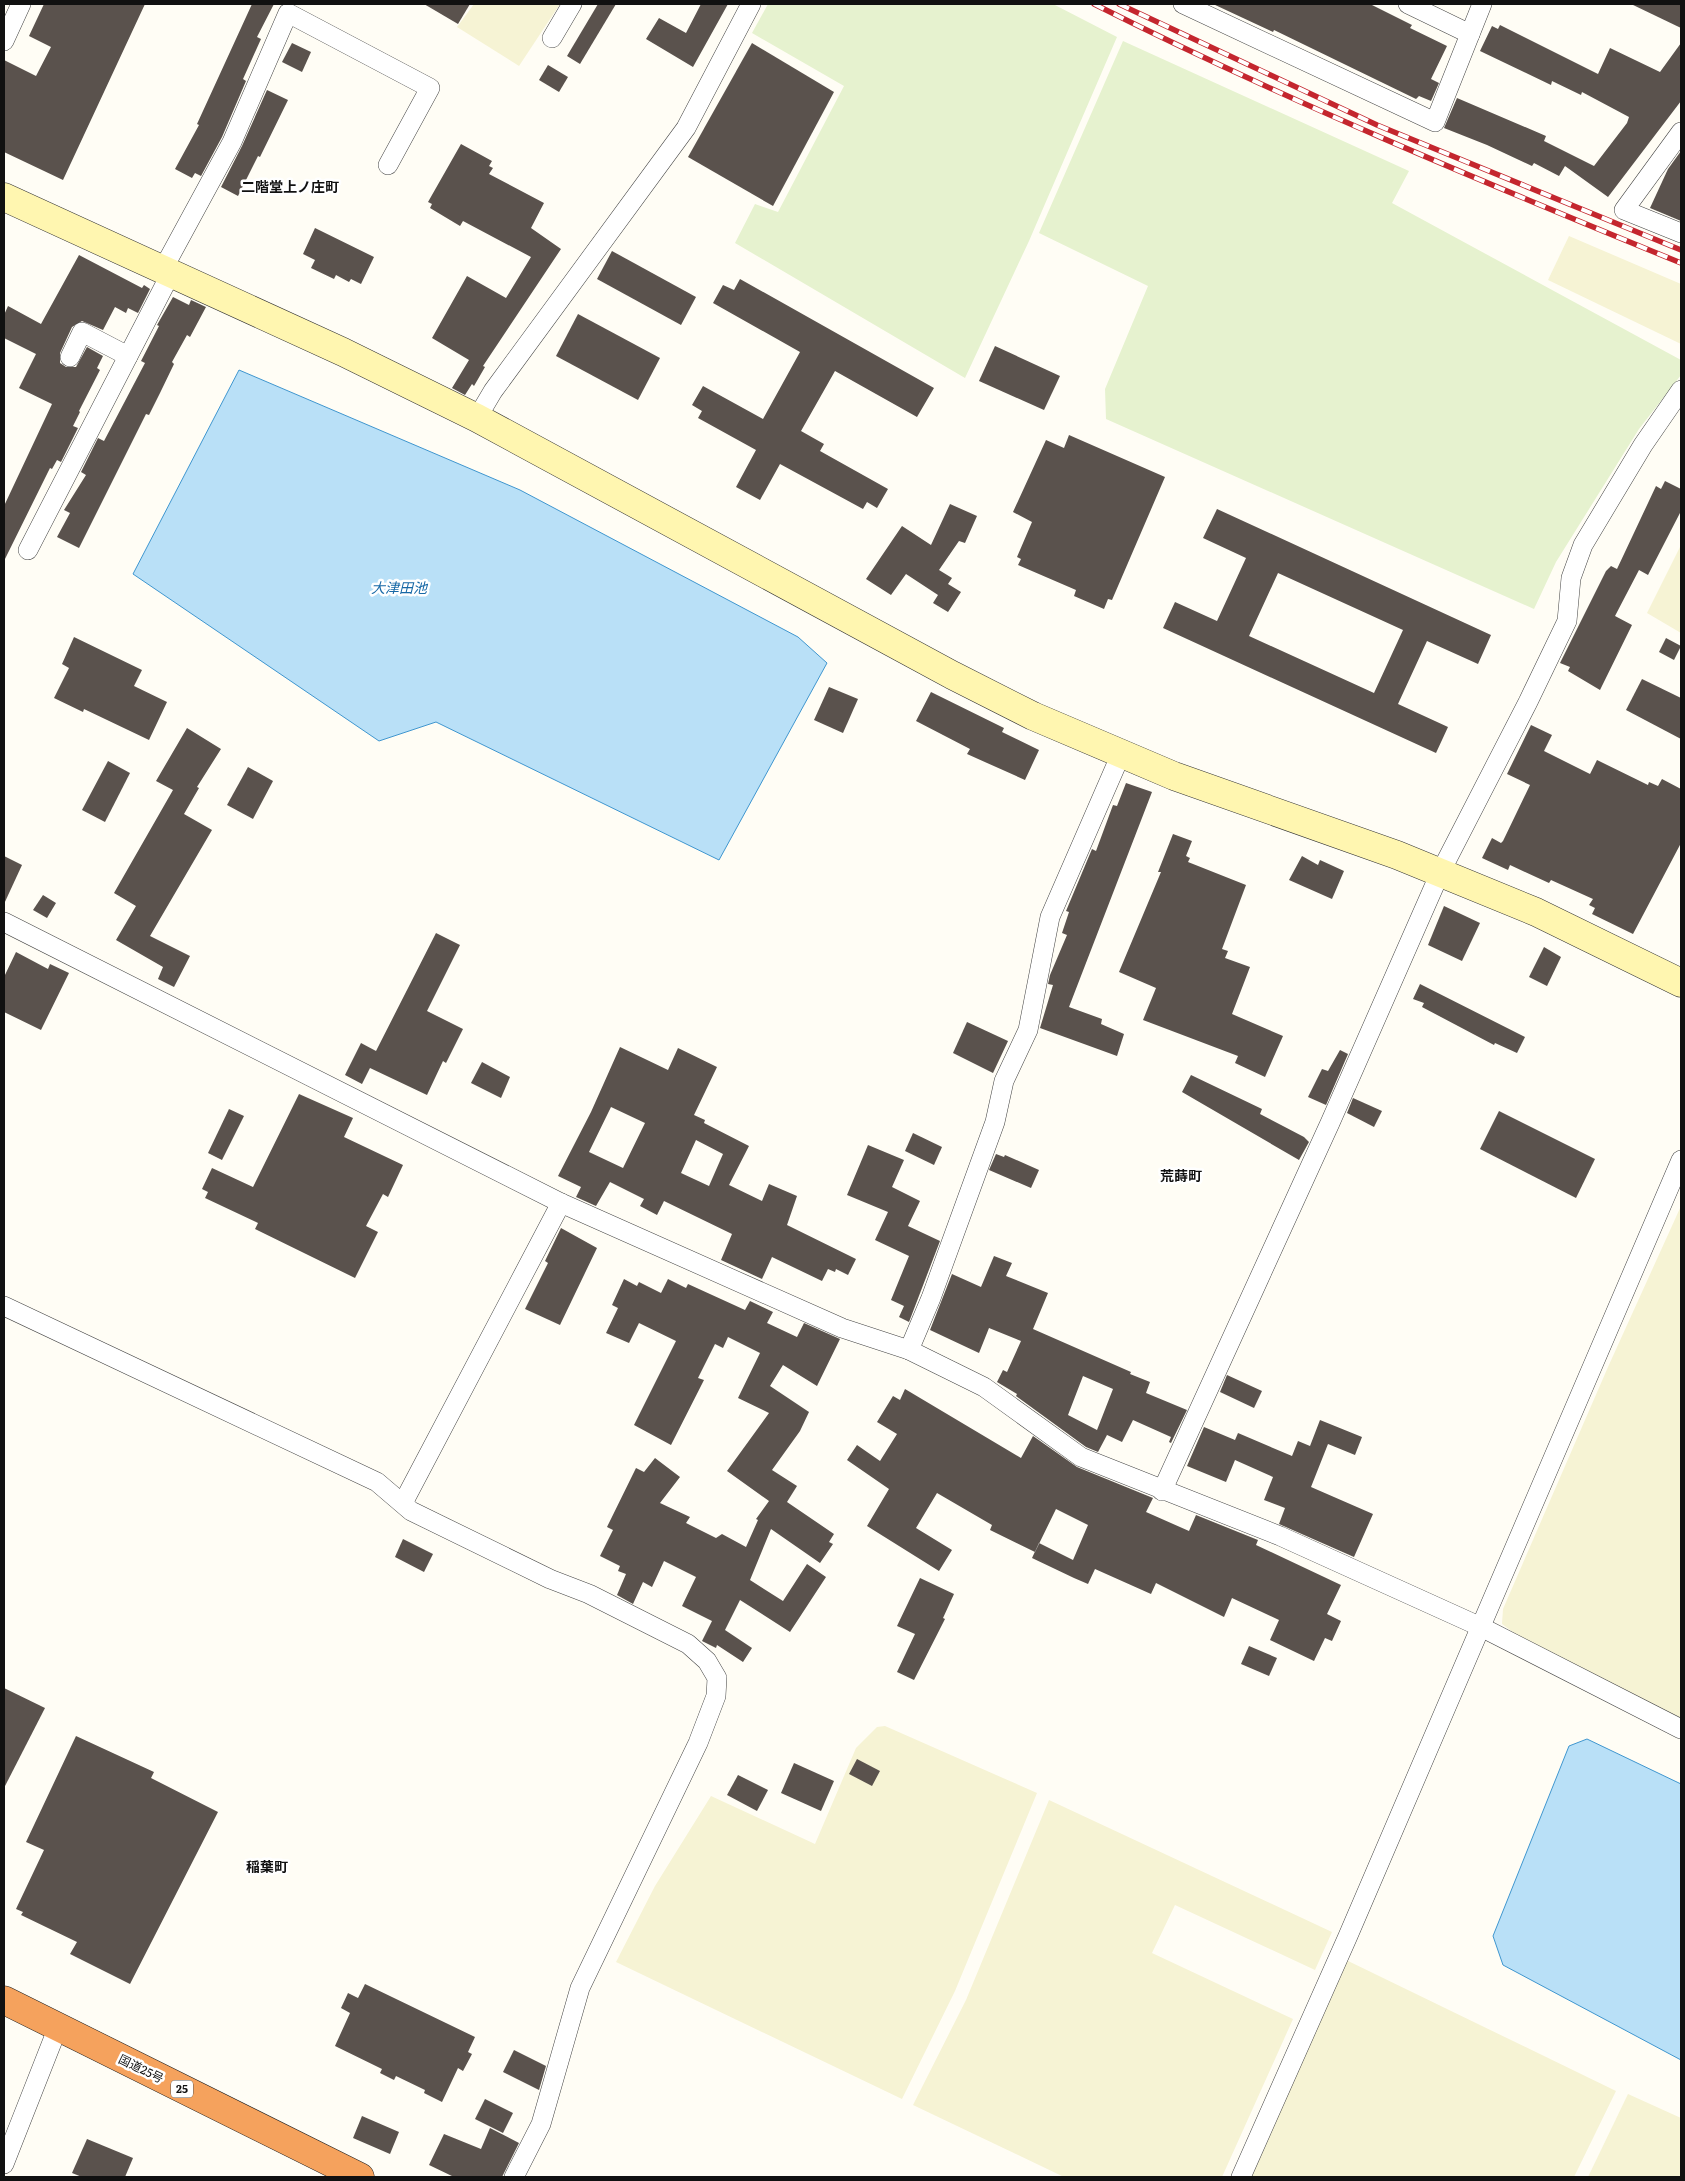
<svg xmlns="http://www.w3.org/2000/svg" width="1685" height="2181" viewBox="0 0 1685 2181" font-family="Literata,'Noto Sans JP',serif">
	<rect width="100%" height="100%" fill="#fffdf5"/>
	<g fill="#f6f3d4">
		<path d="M474,4H560L519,66L457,27Z"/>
		<path d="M1569,236L1681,284V344L1548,280Z"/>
		<path d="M1681,545V633L1647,613Z"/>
		<path d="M1681,1206V1719L1514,1633L1502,1624L1503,1609L1608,1367Z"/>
		<path d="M885,1726L1037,1793L955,1991L902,2099L616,1962L655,1886L711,1796L815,1844L856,1748L877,1727Z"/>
		<path d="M1049,1800L1332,1932L1315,1970L1175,1905L1152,1953L1293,2019L1222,2177H1064L913,2105L966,2000Z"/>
		<path d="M1344,1959L1616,2091L1574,2177H1247Z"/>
		<path d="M1628,2094L1681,2118V2177H1588Z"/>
	</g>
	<g fill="#e6f2cf">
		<path d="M768,4H1053L1117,37L1029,241L965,378L735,243L755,204L778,212L844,86L752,33Z"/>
		<path d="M1123,41L1409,171L1392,203L1681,360V375L1639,429L1556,562L1534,609L1106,419L1105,389L1148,286L1039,233Z"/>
	</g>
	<g fill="#b9e0f7" stroke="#3f96cf">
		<path d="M239,370L520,490L798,637L827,663L719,860L436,722L379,741L133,574Z"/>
		<path d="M1587,1739L1681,1784V2060L1503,1965L1493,1936L1569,1746Z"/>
	</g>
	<g fill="#5a524d" fill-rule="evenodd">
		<path d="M44,4H145L63,180L4,152V60L36,76L51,47L29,36Z"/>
		<path d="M252,4H274L257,37L261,39L243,79L246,81L222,137L201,176L195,173L192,178L175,169L199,125L197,124Z"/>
		<path d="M424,4H470L458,24Z"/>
		<path d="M598,4H616L580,64L567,56Z"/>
		<path d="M701,4H728L693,67L646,39L659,18L686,33Z"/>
		<path d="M1213,4H1370L1412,25L1410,28L1447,46L1431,79L1439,83L1431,101L1419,96L1416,99L1274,30L1273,32Z"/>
		<path d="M1631,4H1681V28Z"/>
		<path d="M1500,25L1598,74L1610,48L1660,72L1681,43V101L1608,197L1565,166L1559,176L1534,163L1532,166L1487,145L1444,128L1457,98L1546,136L1544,141L1594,166L1627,123L1629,117L1582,92L1581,95L1552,81L1551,85L1480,51L1492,26L1498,29Z"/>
		<path d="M292,43L311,52L302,72L282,62Z"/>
		<path d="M752,43L834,92L773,206L688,157Z"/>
		<path d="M548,65L568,77L559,92L539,80Z"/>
		<path d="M267,90L288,100L260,157L258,156L238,196L221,187L242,146Z"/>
		<path d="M461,144L492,161L489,166L493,168L489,174L544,203L531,228L561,249L483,366L485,367L474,386L472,384L465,395L452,388L469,360L432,338L467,276L506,298L531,257L463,221L460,226L430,208L432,204L428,202Z"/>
		<path d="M1681,151V221L1650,208L1668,169Z"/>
		<path d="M315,228L374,257L361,284L351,279L349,282L336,275L334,279L311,268L315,260L303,254Z"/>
		<path d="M612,251L696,297L681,325L597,279Z"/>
		<path d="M79,255L142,288L144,285L150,289L138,313L128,308L126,313L115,307L103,330L82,321L72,327L60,353V363L66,367H76L87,347L103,356L97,368L100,370L79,411L80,412L73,426L78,428L61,462L57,460L52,469L50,468L4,561V506L52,404L19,388L36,354L4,338V315L8,306L41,324Z"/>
		<path d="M740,279L934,388L917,417L835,371L801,431L824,444L820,451L888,489L877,508L867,502L863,509L780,464L760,500L736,487L756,450L698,418L702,411L692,405L703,386L763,419L800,352L713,303L723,285L734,290Z"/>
		<path d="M173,297L189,305L191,300L206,307L190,337L187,335L172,362L174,364L160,393L149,415L146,414L79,548L57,537L70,513L64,510L86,475L81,472L98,438L104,441L145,363L141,361L159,326L157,325Z"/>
		<path d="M578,314L660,358L638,400L556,356Z"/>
		<path d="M995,346L1060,376L1044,410L979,381Z"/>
		<path d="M1069,435L1165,477L1112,600L1108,599L1104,609L1074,596L1076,590L1018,565L1021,559L1017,557L1032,522L1013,512L1046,440L1064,448Z"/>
		<path d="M1665,481L1681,489V511L1648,575L1639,570L1615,616L1632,625L1600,690L1568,671L1570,667L1560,663L1606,571L1611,566L1617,569L1656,486L1661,489Z"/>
		<path d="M950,504L977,516L965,543L959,541L939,570L952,578L948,584L961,592L948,612L933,603L938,595L906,574L891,595L866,579L902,526L931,545Z"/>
		<path d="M1217,509L1491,635L1478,664L1427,641L1398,704L1448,727L1436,753L1163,628L1175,602L1217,621L1246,558L1203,538ZM1278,573L1403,630L1374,693L1249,636Z"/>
		<path d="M74,637L142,670L134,686L167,702L149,740L84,709L83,712L54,698L69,668L62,664Z"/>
		<path d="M1666,638L1681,646L1674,660L1659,652Z"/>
		<path d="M1642,679L1681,698V739L1626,710Z"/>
		<path d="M829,687L858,699L843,733L814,720Z"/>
		<path d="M931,692L1004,728L1002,732L1039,750L1025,780L967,754L970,749L916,721Z"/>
		<path d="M1531,725L1552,735L1544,751L1590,774L1597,760L1648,785L1649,782L1658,786L1662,779L1681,789V843L1633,934L1592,914L1595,908L1589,905L1593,899L1551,880L1549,883L1510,865L1508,870L1482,858L1492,838L1501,843L1503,841L1530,785L1507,774Z"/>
		<path d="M187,728L221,749L197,787L199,788L184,814L212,830L150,936L190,956L174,987L158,979L163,967L116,940L136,906L114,893L173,790L156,781Z"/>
		<path d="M108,761L130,773L105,822L82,810Z"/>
		<path d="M248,767L273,781L253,819L227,805Z"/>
		<path d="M1126,783L1152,792L1069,1007L1102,1019L1101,1024L1124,1034L1117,1056L1040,1028L1053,985L1048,984L1050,975L1067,935L1062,933L1069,912L1066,911L1092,849L1096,851L1113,805L1117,806Z"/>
		<path d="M1173,834L1192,841L1186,856L1190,858L1188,862L1246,885L1222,949L1228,951L1225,958L1250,967L1232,1014L1283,1036L1265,1077L1235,1063L1238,1056L1143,1020L1156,988L1119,972L1161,872H1158Z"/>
		<path d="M4,856L22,865L4,904Z"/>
		<path d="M1302,856L1318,865L1320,860L1344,871L1332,899L1289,880Z"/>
		<path d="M43,895L56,903L47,918L33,910Z"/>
		<path d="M1444,906L1480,923L1462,961L1428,945Z"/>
		<path d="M436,933L460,945L427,1011L463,1029L446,1063L443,1061L427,1095L370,1068L362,1084L345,1075L361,1043L376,1051Z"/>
		<path d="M1544,947L1561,957L1547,986L1529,977Z"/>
		<path d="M16,952L48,969L50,964L69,973L41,1030L4,1012V977Z"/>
		<path d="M1420,984L1525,1037L1517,1053L1495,1043L1494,1045L1422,1007L1424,1003L1413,999Z"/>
		<path d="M967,1022L1008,1041L993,1073L953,1053Z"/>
		<path d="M620,1047L668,1070L678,1048L717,1067L694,1115L705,1120L704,1123L749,1146L729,1185L762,1201L769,1184L797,1196L787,1225L856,1259L848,1275L836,1269L835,1272L828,1269L822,1281L772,1257L762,1279L721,1260L732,1234L664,1201L657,1215L640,1206L644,1199L610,1182L596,1206L576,1197L581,1187L558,1176L591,1112ZM611,1107L645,1123L623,1168L589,1152ZM696,1140L723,1154L709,1186L681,1173Z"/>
		<path d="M1340,1050L1348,1054L1326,1105L1308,1097L1322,1069L1328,1071Z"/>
		<path d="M482,1062L510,1077L501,1098L471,1083Z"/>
		<path d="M1191,1075L1262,1109L1260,1114L1304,1137L1309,1142L1299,1160L1182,1092Z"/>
		<path d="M299,1094L353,1118L344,1137L403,1165L388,1197L383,1194L366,1226L378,1232L355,1278L255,1229L258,1223L205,1198L208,1192L202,1189L212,1168L253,1187Z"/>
		<path d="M1353,1098L1382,1111L1374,1127L1347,1113Z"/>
		<path d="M229,1109L244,1116L222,1160L208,1153Z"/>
		<path d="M1499,1111L1595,1159L1576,1198L1480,1149Z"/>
		<path d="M913,1133L942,1147L934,1165L905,1151Z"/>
		<path d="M868,1145L904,1160L892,1187L920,1201L908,1226L940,1241L909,1322L899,1317L904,1306L891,1300L909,1256L875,1240L888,1212L847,1195Z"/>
		<path d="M996,1154L1004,1157L1005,1155L1039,1170L1031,1188L989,1170Z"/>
		<path d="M561,1228L597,1248L560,1325L525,1309L548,1263L545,1261Z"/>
		<path d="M994,1256L1012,1263L1006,1276L1048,1293L1033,1329L1131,1372L1130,1374L1150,1382L1146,1393L1187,1410L1171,1443L1169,1442L1171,1437L1133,1420L1122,1442L1105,1434L1107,1435L1098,1452L1086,1447L1016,1396L1017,1394L997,1382L1003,1370L1007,1372L1021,1341L989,1328L979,1353L930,1330L952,1274L981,1287ZM1083,1376L1113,1389L1097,1430L1068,1415Z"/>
		<path d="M624,1279L637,1286L639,1282L661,1293L668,1279L686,1288L688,1284L745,1310L750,1301L773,1312L767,1323L797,1337L804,1323L840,1339L817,1386L783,1365L770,1386L809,1412L800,1431L772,1470L797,1486L787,1502L834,1534L829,1542L833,1544L820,1563L771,1529L750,1580L783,1601L807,1564L826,1577L790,1632L740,1600L725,1630L752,1648L743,1662L717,1645L716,1648L702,1641L712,1621L682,1606L696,1577L664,1561L652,1587L643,1582L633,1604L617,1595L626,1574L618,1571L620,1566L600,1556L613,1530L607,1527L636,1468L644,1472L655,1458L680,1477L660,1503L690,1517L686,1523L716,1538L722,1534L746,1547L758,1520L756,1519L769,1501L727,1471L769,1413L738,1398L760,1353L728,1337L723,1348L715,1344L698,1378L704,1380L671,1445L634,1425L676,1341L639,1323L629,1343L606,1333L618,1308L612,1305Z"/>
		<path d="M1227,1375L1262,1391L1254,1408L1220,1392Z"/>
		<path d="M905,1389L1021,1458L1033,1436L1077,1467L1153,1498L1146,1512L1189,1531L1196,1515L1258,1540L1256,1545L1341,1585L1327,1614L1341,1621L1332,1641L1325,1638L1314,1661L1270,1640L1279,1620L1232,1598L1224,1617L1156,1583L1151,1594L1095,1569L1088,1584L1074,1578L1032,1558L1039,1543L1073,1560L1088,1525L1056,1509L1035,1552L990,1530L992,1525L937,1493L916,1528L952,1550L939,1571L867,1526L889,1489L847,1460L857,1445L880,1461L897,1434L877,1422L893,1396L900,1400Z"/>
		<path d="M1320,1420L1362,1437L1355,1455L1328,1444L1311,1487L1373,1514L1354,1557L1279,1524L1285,1508L1264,1500L1273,1477L1235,1460L1226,1482L1187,1466L1204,1427L1235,1440L1238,1433L1292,1456L1298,1441L1310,1446Z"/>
		<path d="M403,1539L433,1554L424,1572L395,1557Z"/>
		<path d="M920,1578L954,1594L943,1618L945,1619L914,1680L897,1672L915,1634L897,1626Z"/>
		<path d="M1249,1646L1277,1658L1269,1676L1241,1664Z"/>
		<path d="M4,1688L45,1708L4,1788Z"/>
		<path d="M76,1736L154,1772L151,1778L218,1812L130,1984L70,1954L77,1942L21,1915L23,1912L16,1909L44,1850L26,1842Z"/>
		<path d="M857,1759L880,1771L872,1786L849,1774Z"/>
		<path d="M794,1763L834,1781L821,1811L781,1793Z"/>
		<path d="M738,1775L768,1790L757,1811L727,1795Z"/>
		<path d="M365,1984L475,2037L468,2052L472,2054L463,2071L458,2068L442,2102L424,2093L425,2090L396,2076L394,2080L380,2073L382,2069L335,2046L350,2013L341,2008L348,1993L358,1998Z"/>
		<path d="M514,2050L546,2066L539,2090L503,2072Z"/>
		<path d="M485,2099L513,2113L503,2133L475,2119Z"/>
		<path d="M362,2116L399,2132L390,2154L353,2138Z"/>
		<path d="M490,2128L519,2143L502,2177H454L429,2165L444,2134L481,2149Z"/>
		<path d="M87,2139L133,2158L125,2177H82L72,2173Z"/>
	</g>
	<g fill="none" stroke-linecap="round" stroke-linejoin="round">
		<g stroke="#444" stroke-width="20">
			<g id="street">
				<path d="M1183,4L1435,122L1482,4"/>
				<path d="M1408,4L1470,34"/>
				<path d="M552,38L572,4"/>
				<path d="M4,41L21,4"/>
				<path d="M1681,132L1624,210L1681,233"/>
				<path d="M163,269L232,142L288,13L430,88L388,165"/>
				<path d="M70,357L82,332L128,356"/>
				<path d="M477,418L493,391L686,128L751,4"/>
				<path d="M28,550L171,273"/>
				<path d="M4,922L561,1203L842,1328L909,1350L984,1387L1081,1457L1280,1536L1481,1627L1681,1729"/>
				<path d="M4,1306L377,1482L411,1511L550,1579L589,1594L688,1644L707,1661L717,1678L716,1696L698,1743L580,1988L541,2124L514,2177"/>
				<path d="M909,1350L931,1298L995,1122L1004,1081L1028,1030L1050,917L1121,754"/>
				<path d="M1162,1491L1330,1123L1440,873L1528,702L1567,621L1571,578L1583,545L1643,445L1681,390"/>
				<path d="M403,1503L561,1203"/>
				<path d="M4,2164L58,2027"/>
				<path d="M1241,2177L1348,1936L1681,1160"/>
			</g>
		</g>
		<g stroke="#333" stroke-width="29">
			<path id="secondary" d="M4,197L343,352L477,418L952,675L1033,716L1174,776L1397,855L1536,912L1681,983"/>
		</g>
		<g stroke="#222" stroke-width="29">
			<path id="highway" d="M4,2000L360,2177"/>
		</g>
		<use href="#street" stroke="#fff" stroke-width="19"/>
		<use href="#secondary" stroke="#fff6b0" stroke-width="28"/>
		<use href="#highway" stroke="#f5a25d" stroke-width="28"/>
		<g stroke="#c4262e" stroke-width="5.5">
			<g id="rail">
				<path d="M1094,4C1285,100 1483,182 1681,263"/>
				<path d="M1119,4L1377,125L1681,250"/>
			</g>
		</g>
		<use href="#rail" stroke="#fff" stroke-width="4" stroke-dasharray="11" stroke-linecap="butt"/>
	</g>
	<g text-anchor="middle" stroke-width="5" stroke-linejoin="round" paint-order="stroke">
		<rect fill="#fff" stroke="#585858" stroke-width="1" x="171" y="2080.5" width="22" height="17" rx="4"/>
		<g font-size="11" font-weight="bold" fill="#111">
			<text x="182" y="2093">25</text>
		</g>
		<g font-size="12" fill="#111" stroke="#fff">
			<text transform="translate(141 2069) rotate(26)" y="4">国道25号</text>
		</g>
		<g font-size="14" font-weight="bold" fill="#111" stroke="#fff">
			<text x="290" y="192">二階堂上ノ庄町</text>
			<text x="1181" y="1181">荒蒔町</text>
			<text x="267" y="1872">稲葉町</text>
		</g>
		<g font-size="14" font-style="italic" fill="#1768a6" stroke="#fff">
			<text x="399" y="593">大津田池</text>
		</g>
	</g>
	<rect width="1685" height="2181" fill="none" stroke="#111111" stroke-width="10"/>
</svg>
